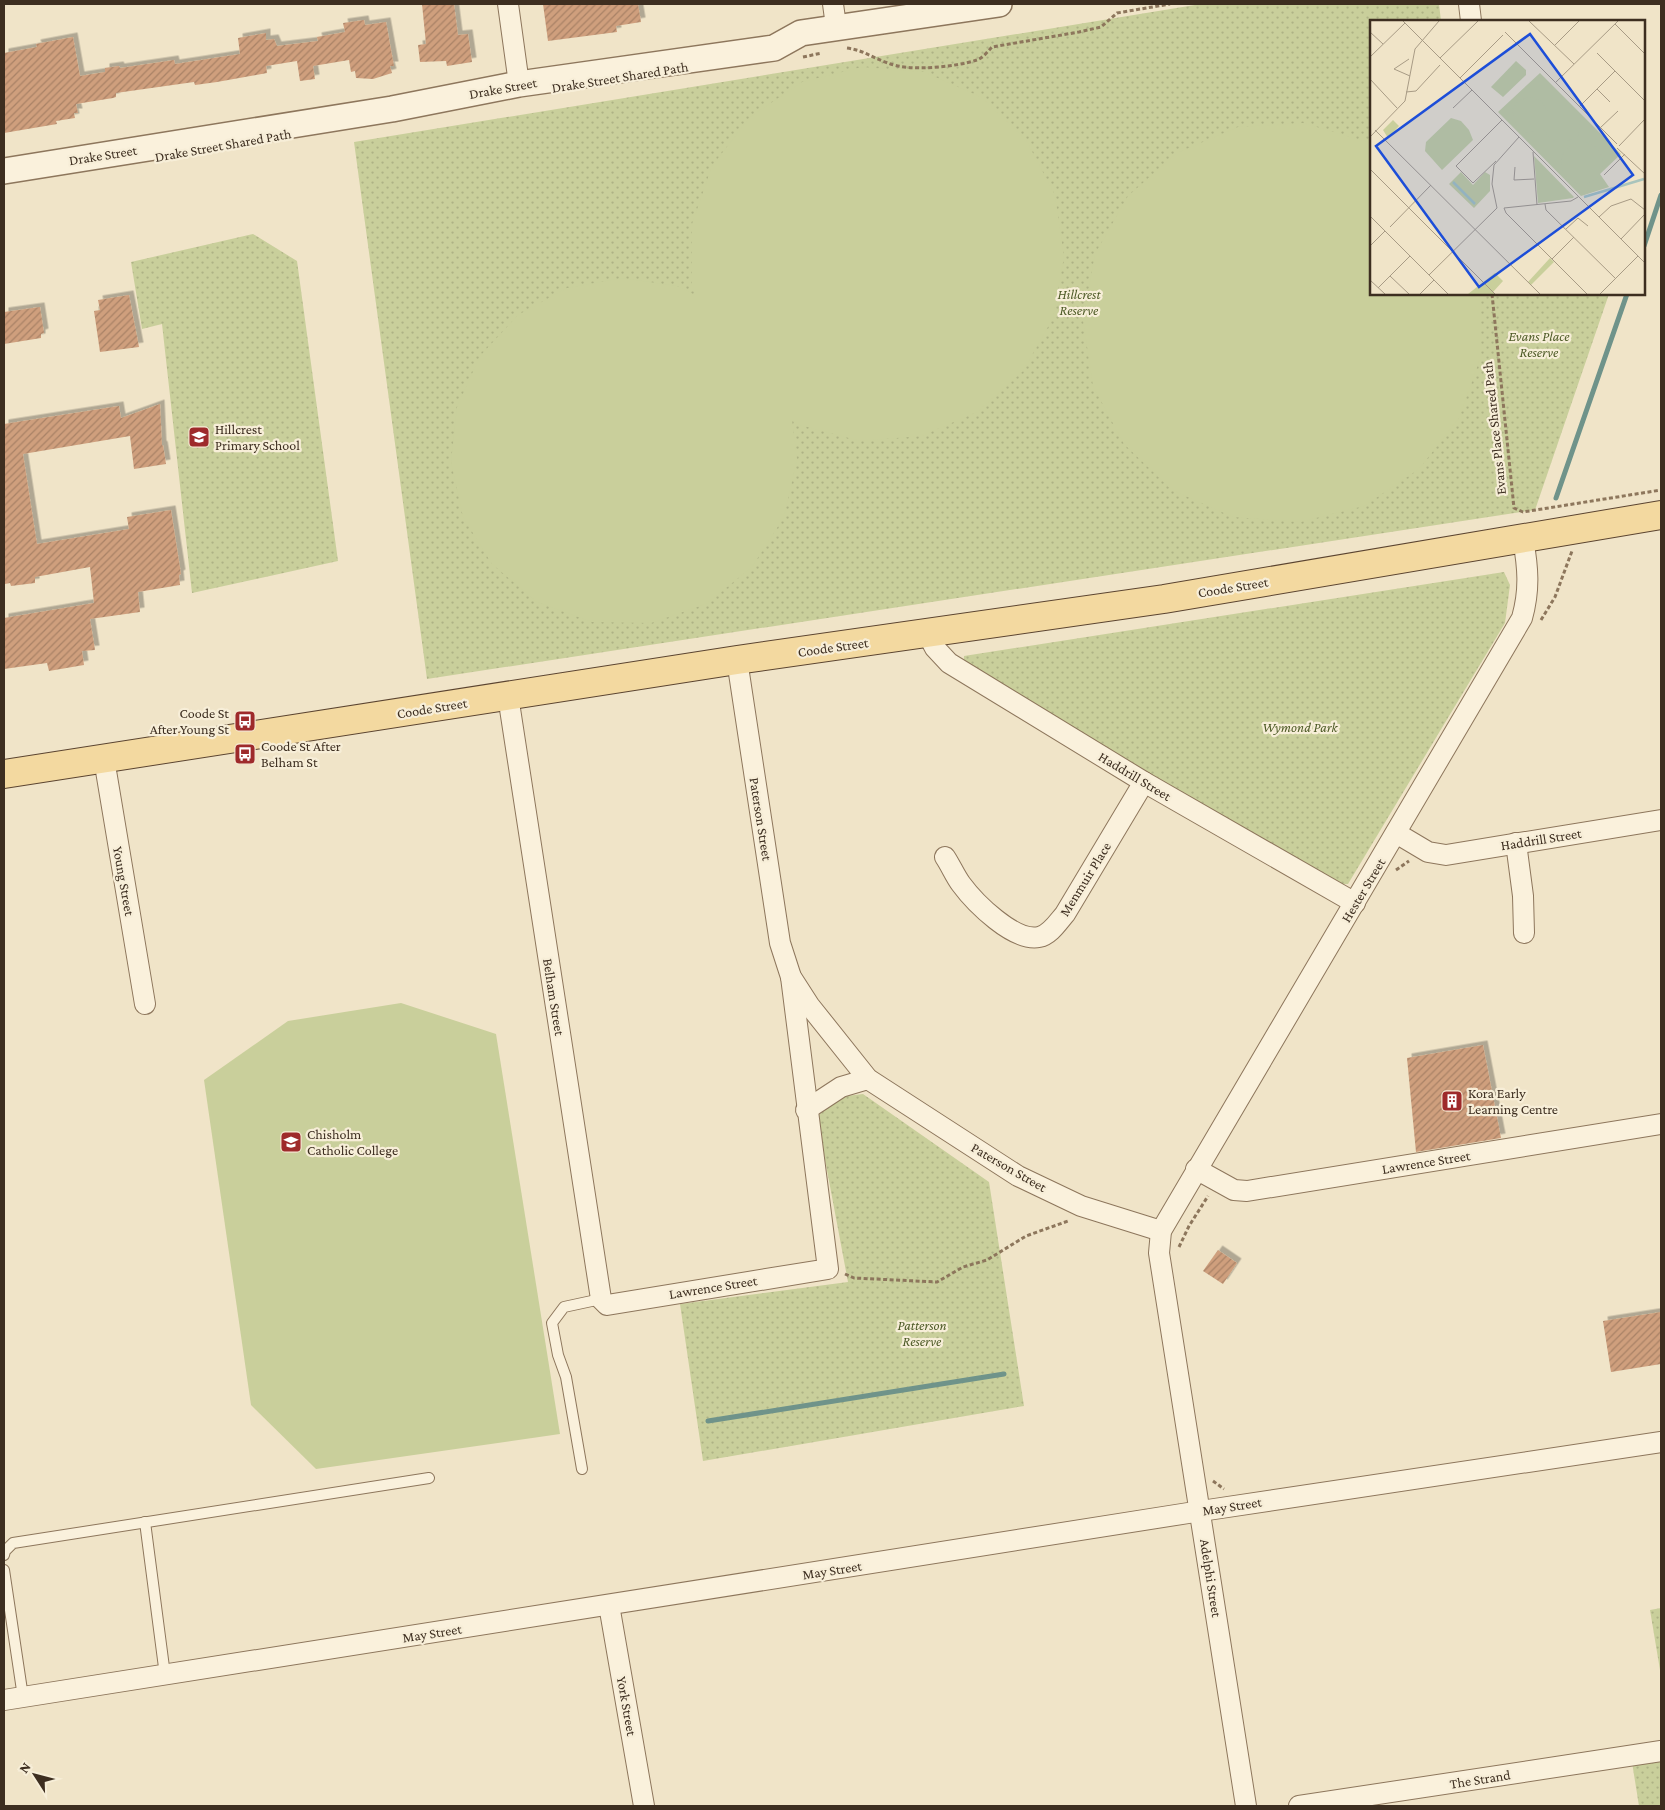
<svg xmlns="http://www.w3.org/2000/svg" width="1665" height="1810" viewBox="0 0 1665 1810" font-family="'Crimson Pro',serif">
	<defs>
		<pattern id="park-dots" width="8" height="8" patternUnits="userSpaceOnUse" patternTransform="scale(1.25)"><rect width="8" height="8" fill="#c9cf9b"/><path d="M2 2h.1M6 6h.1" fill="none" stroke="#aeb285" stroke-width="1.8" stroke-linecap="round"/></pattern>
		<pattern id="building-hatch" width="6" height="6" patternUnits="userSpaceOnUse" patternTransform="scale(1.25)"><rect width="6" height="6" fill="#cf9f7d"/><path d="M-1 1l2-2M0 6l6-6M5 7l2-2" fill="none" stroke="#a98266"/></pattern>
		<filter id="shadow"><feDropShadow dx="4.5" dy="-4.5" stdDeviation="0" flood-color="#0004"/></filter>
	</defs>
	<rect width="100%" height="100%" fill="#f0e4c8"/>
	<g fill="url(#park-dots)">
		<path d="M1201,4H1439L1441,21H1371V294H1609L1535,510L427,679L354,142Z"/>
		<path d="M253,234L297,261L338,561L192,593L162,324L142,329L131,262Z"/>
		<path d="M1504,572L1510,585L1505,623L1348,884H1325L963,671L964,656Z"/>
		<path d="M863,1094L989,1182L1024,1406L703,1461L680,1304L848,1282L817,1117L838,1097Z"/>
		<path d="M1661,1608V1676L1650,1610Z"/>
		<path d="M1661,1751V1806H1639L1631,1756Z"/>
	</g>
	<g fill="#c9cf9b">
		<path d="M862,67L924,72L981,97L1026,140L1055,195L1064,257L1053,318L1023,371L977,412L921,436L860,441L800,425L792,420L797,459L784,517L752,567L706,604L651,623L592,622L537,602L492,564L463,517L451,462L457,407L480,356L518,315L567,288L622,278L677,286L695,295L692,286V224L712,166L750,117L802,82Z"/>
		<path d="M1303,123L1371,143V294H1481V356L1459,418L1419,469L1364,506L1300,522L1233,517L1172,490L1124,444L1093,386L1083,320L1095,254L1128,196L1177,153L1238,127Z"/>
		<path d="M401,1003L496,1034L560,1434L316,1469L251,1405L204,1080L288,1021Z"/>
	</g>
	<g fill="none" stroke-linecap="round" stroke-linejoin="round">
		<g stroke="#6f938a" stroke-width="5">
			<path d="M1644,246L1661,195"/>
			<path d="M1556,498L1627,294"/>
			<path d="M708,1421L1004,1374"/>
		</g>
	</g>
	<g fill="url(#building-hatch)" filter="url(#shadow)">
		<path d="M422,4H454L458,35L468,34L472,62L447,66L446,61L420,62L418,45L426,44Z"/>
		<path d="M543,4H638L641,22L616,26L617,32L548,41Z"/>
		<path d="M364,20L365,25L386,22L394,66H390L392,73L373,79L356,78L355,71L351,72L349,60L313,66L315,79L300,81L297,61L266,66L267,73L217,82L195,85L194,82L116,93V97L113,98L76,104L78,113H74L75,118L56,121L57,124L4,133V53L37,47L36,44L73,37L80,76L105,72V68L119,66L120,68L174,60L175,64L240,54L238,38L266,33V40L274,39L277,46L318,41L317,37L345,32L343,23Z"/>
		<path d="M129,295L139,347L100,352L94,311L100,310L98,300Z"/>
		<path d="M40,307L44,333L41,334V338L4,344V312Z"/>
		<path d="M160,404L162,446L163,445L166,464L134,469L130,436L23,454L37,544L129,529L127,517L171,510L181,574L179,575L180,585L138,592L140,612L90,619L95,650L82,651L84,665L49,671L47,663L4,669V618L94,603L90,567L35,577V583L11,586L10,583L5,584L4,424L119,406L121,418Z"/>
		<path d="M1483,1045L1501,1138L1416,1152L1407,1058Z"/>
		<path d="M1218,1250L1237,1263L1223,1284L1203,1271Z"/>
		<path d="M1661,1312V1364L1611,1372L1603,1321Z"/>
	</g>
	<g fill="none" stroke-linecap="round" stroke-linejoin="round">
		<g stroke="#8d765c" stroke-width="12">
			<g id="service">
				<path d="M582,1469L566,1377L558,1355L552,1323L564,1307L601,1299"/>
				<path d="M145,1522L165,1675"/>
				<path d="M4,1555L5,1551L13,1543L429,1478"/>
				<path d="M4,1570L23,1697"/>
			</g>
		</g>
		<g stroke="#8d765c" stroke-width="22">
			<g id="minor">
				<path d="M508,4L519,84"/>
				<path d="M833,4L836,26"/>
				<path d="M1469,4L1471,21"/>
				<path d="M927,633L935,648L949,663L1144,782L1355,903"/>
				<path d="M737,660L780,943L791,977L809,1005L868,1079L1018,1176L1081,1206L1161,1231"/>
				<path d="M508,696L601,1299L607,1305L828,1269L791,977"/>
				<path d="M104,759L145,1004"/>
				<path d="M1396,833L1428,852L1446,855L1661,820"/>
				<path d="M1516,843L1523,896L1524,933"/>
				<path d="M945,857C951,866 955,876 961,884C975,903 1014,942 1039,937C1050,935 1058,922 1065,914L1144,782"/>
				<path d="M806,1110L841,1087L868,1079"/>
				<path d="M1196,1169L1234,1190L1247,1191L1661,1124"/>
				<path d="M609,1605L644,1806"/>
				<path d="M4,1700L1201,1511L1661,1442"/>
				<path d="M1246,1806L1159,1253L1161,1231L1522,618C1530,590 1528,567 1523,539"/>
				<path d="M1299,1806L1661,1751"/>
			</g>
		</g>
		<g stroke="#8d765c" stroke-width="28">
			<path id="tertiary" d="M4,171L392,109L519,84L774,48L801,33L999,4"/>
		</g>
		<g stroke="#5b4430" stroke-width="30">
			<path id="primary" d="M4,774L737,660L1164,599L1661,515"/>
		</g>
		<g stroke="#8d765c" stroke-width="3" stroke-dasharray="4 2.5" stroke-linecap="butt">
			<path d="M847,48C863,50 873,58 888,63C909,72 955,67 977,60C983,58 988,51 992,47L1079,32L1101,27L1117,13L1170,4"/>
			<path d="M803,57L822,53"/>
			<path d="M1492,294L1514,508L1523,512L1661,490"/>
			<path d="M1541,620L1555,597L1572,551"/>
			<path d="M1396,870L1409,861"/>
			<path d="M1179,1247L1189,1226L1208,1196"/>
			<path d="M845,1274L854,1278L937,1282L963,1267L987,1260L1026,1236L1068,1221"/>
			<path d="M1213,1481L1224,1489"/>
		</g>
		<use href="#service" stroke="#faf1dc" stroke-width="10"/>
		<use href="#minor" stroke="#faf1dc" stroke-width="20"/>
		<use href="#tertiary" stroke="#faf1dc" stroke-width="25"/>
		<use href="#primary" stroke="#f3d9a0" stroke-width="28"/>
	</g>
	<defs>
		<g id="school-square" transform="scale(1.125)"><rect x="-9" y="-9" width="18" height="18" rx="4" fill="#9e2a2b" stroke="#f7eed8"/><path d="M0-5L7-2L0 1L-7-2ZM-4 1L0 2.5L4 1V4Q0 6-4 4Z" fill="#fff"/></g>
		<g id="bus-square" transform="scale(1.125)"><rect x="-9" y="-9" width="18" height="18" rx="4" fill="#9e2a2b" stroke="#f7eed8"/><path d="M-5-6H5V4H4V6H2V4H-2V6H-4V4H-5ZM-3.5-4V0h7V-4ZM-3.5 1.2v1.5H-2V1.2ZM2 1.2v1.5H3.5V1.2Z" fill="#fff"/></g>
		<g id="building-square" transform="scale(1.125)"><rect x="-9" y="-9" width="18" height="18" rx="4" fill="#9e2a2b" stroke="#f7eed8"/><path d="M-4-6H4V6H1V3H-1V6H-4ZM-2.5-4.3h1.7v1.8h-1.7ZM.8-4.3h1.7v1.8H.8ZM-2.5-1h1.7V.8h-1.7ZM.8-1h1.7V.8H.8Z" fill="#fff"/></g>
	</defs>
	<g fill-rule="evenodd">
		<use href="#school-square" x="199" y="437"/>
		<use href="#bus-square" x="245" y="721"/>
		<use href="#bus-square" x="245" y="754"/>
		<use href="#building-square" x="1452" y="1101"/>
		<use href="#school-square" x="291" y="1142"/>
	</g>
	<g text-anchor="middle" stroke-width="4.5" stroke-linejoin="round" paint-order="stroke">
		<g font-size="14" fill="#3d2e20" stroke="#f7eed8">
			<text transform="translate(620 77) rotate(-9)" y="5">Drake Street Shared Path</text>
			<text transform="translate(503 88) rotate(-10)" y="5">Drake Street</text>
			<text transform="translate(223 145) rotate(-10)" y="5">Drake Street Shared Path</text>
			<text transform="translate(103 155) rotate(-9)" y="5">Drake Street</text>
			<text transform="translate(1494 428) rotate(-96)" y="5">Evans Place Shared Path</text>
			<text transform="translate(1233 587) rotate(-9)" y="5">Coode Street</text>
			<text transform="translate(833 647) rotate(-8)" y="5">Coode Street</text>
			<text transform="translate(432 708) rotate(-9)" y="5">Coode Street</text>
			<text transform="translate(1135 776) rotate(31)" y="5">Haddrill Street</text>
			<text transform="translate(761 819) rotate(81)" y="5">Paterson Street</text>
			<text transform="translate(1541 839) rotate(-9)" y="5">Haddrill Street</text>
			<text transform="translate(1085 879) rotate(-58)" y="5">Menmuir Place</text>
			<text transform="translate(124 881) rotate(80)" y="5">Young Street</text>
			<text transform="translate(1363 890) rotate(-59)" y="5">Hester Street</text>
			<text transform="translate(554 997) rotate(81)" y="5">Belham Street</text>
			<text transform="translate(1426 1162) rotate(-9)" y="5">Lawrence Street</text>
			<text transform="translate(1009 1167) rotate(30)" y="5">Paterson Street</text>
			<text transform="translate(713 1287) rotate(-9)" y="5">Lawrence Street</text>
			<text transform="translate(1232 1506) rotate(-9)" y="5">May Street</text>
			<text transform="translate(832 1570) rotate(-9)" y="5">May Street</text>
			<text transform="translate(1211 1578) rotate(81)" y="5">Adelphi Street</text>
			<text transform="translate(432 1633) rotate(-9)" y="5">May Street</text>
			<text transform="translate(627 1706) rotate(80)" y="5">York Street</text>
			<text transform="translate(1480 1779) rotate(-9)" y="5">The Strand</text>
		</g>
		<g font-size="14" font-style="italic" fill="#4d5a26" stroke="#f7eed8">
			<text x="1079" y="299">Hillcrest<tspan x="1079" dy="16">Reserve</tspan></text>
			<text x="1539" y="341">Evans Place<tspan x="1539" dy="16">Reserve</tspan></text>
			<text x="1300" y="732">Wymond Park</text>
			<text x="922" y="1330">Patterson<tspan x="922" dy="16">Reserve</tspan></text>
		</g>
		<g font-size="14" fill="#3d2e20" stroke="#f7eed8" text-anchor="start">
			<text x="215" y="434">Hillcrest<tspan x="215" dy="16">Primary School</tspan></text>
			<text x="229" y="718" text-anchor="end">Coode St<tspan x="229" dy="16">After Young St</tspan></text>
			<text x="261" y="751">Coode St After<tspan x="261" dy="16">Belham St</tspan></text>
			<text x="1468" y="1098">Kora Early<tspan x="1468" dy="16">Learning Centre</tspan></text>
			<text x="307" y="1139">Chisholm<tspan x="307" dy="16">Catholic College</tspan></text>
		</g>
	</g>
	<g transform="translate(1370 20)">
		<rect width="275" height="275" fill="#f0e4c8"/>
		<path d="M180,238L184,242L161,265L158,262Z" fill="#c9cf9b"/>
		<path d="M146,41L156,50V55L133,77L121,67ZM170,53L251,134L230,154L239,167L211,176L128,92ZM164,136L204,177L203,178L168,183ZM91,152L103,165L115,152L120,155V171L104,188L79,164ZM125,253L133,261L123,272L125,274H98Z" fill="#c9cf9b"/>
		<path d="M159,77L170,80L178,91L190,85L202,87L211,97L208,116L191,124L180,119L173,108L158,113L147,108L142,90L148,81ZM81,98L91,101L99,110L103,120L72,150L55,131L56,122ZM23,100L29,106L18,118L13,110ZM191 143a21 21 0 1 1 42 0a21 21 0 1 1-42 0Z" fill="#c9cf9b"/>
		<path fill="none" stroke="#a9c4bc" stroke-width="2.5" d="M83,162L105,184M214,177L274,159"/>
		<path fill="none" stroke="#a89b85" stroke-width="1" d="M33,1L275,243M159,1L204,44M245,4L275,34M0,12L13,24M135,12L247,124M185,25L209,1M227,33L275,81M0,37L35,3M70,38L108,1M39,39L24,49L40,56M90,58L133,15M0,59L27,88M185,63L248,1M227,69L240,82M36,72L46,71L70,45M209,87L245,51M83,88L102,70M230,108L248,91M5,110L170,274M0,117L35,81L45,29L69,1M249,126L275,99M247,128L275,154M163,132L167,185M126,141L103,163L86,146L132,100M145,147L144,160L164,159M0,149L125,274M234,155L255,134M175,184L176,190L246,259M127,188L122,164L124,145L149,117M134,188L136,193L217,274M134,188L201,181L208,177M0,196L78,274M229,197L241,186L261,179L275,190M20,207L61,165M196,209L208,198L218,206M251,219L275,194M0,226L15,211M182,239L204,217M59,255L127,188M20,256L39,274M0,260L15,274M8,268L40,236M50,274L64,260M230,274L268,236"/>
		<path fill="#1d4ed8" fill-opacity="0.15" stroke="#1d4ed8" stroke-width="2.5" d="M160,14L263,155L109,267L6,126Z"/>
		<rect width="275" height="275" fill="none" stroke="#3d2e20" stroke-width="2.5"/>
	</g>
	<rect width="1665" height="1810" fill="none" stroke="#3d2e20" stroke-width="10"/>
	<g transform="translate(35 1775) rotate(306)" stroke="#f7eed8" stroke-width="4" paint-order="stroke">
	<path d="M0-4L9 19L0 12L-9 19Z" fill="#3d2e20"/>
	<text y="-8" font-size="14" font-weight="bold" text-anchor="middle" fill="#3d2e20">N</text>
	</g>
</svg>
